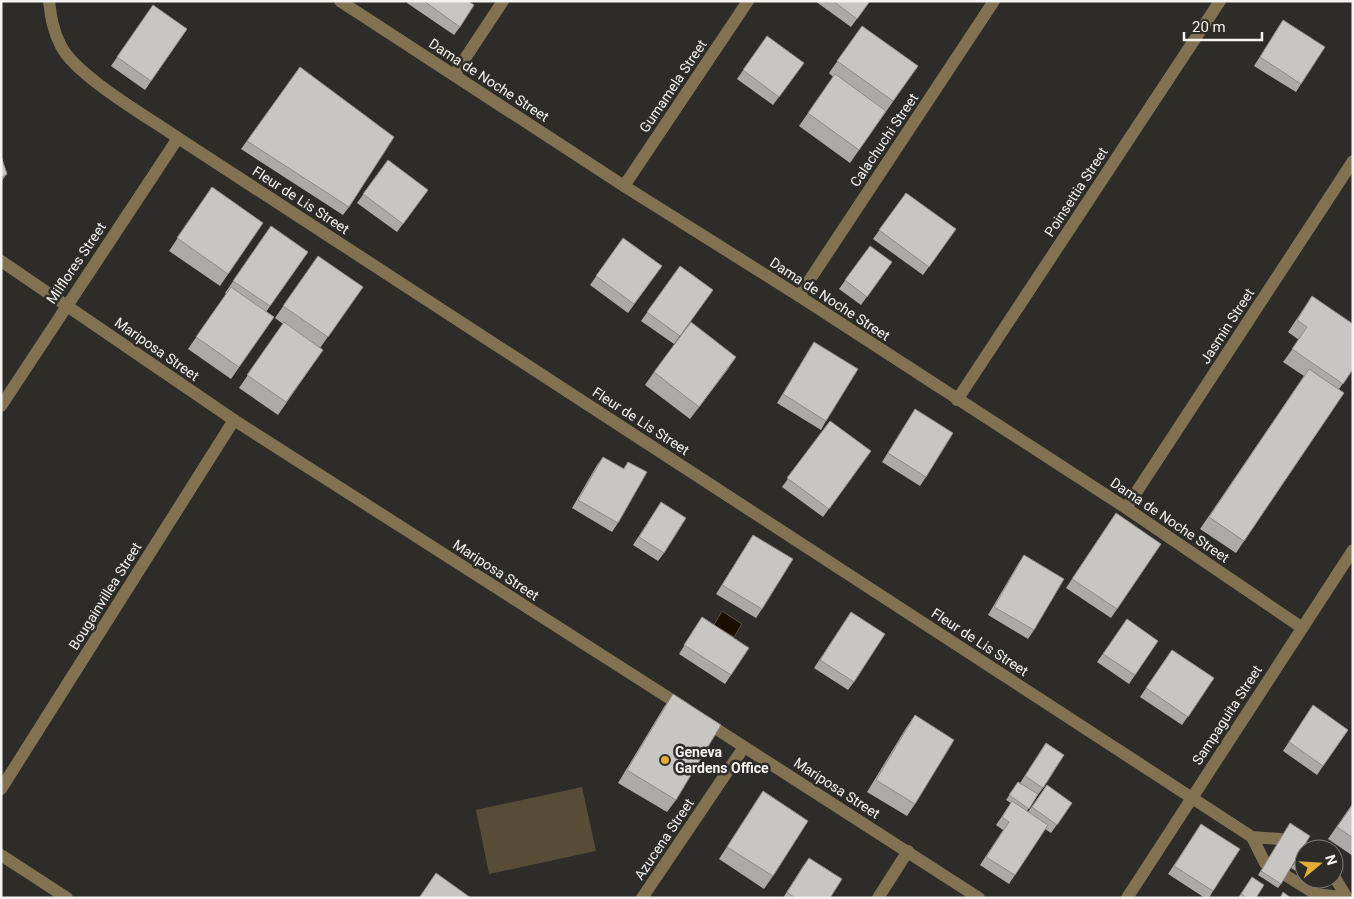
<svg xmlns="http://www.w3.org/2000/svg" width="1354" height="899" viewBox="0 0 1354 899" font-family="Roboto,sans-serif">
	<rect width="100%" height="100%" fill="#2d2c29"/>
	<path fill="#574c36" d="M582,787L596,851L489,874L476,810Z"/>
	<path fill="#1a0f00" stroke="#5c5449" d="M722,611L742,624L734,637L714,625Z"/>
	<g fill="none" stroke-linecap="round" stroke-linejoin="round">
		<g stroke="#837252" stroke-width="12">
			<path d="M49,1C51,17 53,31 61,46C76,76 148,117 178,138L1252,837L1280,839"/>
			<path d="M340,1L624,186L799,296L1126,508L1301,627"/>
			<path d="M454,75L503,1"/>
			<path d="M624,186L748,1"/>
			<path d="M1,261L234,420L683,707"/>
			<path d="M799,296L994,1"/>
			<path d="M957,400L1220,1"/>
			<path d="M1,406L178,138"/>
			<path d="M1126,508L1353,161"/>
			<path d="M704,721L979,898"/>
			<path d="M1,789L234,420"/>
			<path d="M1252,837L1265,863"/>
			<path d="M1,855L67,898"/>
			<path d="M1285,875L1316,894L1348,898"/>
			<path d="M1334,876L1347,898"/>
			<path d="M642,898L744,747"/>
			<path d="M878,898L908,851"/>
			<path d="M1127,898L1353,550"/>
		</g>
	</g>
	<g fill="#acaaa8">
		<path d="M408,1H468L460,27L454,35L407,3Z"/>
		<path d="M815,1H870L851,27Z"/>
		<path d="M153,5L187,29L145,90L111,66Z"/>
		<path d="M1283,20L1301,84L1296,92L1254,66Z"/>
		<path d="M862,26L918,66L850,163L799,126L833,77L829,73Z"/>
		<path d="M767,36L804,63L773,105L737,79Z"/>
		<path d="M300,67L349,207L343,215L241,149Z"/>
		<path d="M388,160L428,190L397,232L357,203Z"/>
		<path d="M212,187L263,223L220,286L169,251Z"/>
		<path d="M906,193L956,229L923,275L873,239Z"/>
		<path d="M271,226L308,252L266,312L274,317L231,379L188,349L226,294L225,293Z"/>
		<path d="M623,238L662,266L628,313L590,285Z"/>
		<path d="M870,246L892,262L861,305L839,289Z"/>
		<path d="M318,256L363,287L320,348L323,350L278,415L239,388L283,324L275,318Z"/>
		<path d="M680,266L713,290L674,344L641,321Z"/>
		<path d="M1312,296L1353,369L1339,389L1344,393L1236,553L1200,529L1304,376L1283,362L1299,340L1288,332Z"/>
		<path d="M814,342L826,421L821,430L777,403Z"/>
		<path d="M728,369L690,419L645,385L654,372Z"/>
		<path d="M915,409L926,477L920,486L882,462Z"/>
		<path d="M830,421L871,451L823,517L782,487Z"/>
		<path d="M603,457L623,469L628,462L618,523L612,532L572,508L597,465Z"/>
		<path d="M661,502L664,553L658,561L633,545Z"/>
		<path d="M1116,513L1161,544L1111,618L1066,588Z"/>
		<path d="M753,535L762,609L756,618L716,594Z"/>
		<path d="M1024,555L1034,630L1028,639L988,615L1018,564Z"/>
		<path d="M851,612L854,682L848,690L814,668Z"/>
		<path d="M702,617L731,675L725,684L679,654Z"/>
		<path d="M1127,619L1158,641L1129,684L1097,662Z"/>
		<path d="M1172,650L1214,678L1182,725L1140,697Z"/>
		<path d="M673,694L676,800L667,812L618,783L664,707Z"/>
		<path d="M1313,705L1348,730L1317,775L1283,751Z"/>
		<path d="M915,715V804L907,816L867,792L906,728Z"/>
		<path d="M1046,743L1043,788L1037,796L1027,811L1028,812L1047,785L1072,803L1051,833L1045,829L1009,884L980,865L1003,830L996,825L1011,803L1006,800L1018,782L1020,783Z"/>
		<path d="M763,791L773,876L764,889L719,859Z"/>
		<path d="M1353,803V856L1328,839Z"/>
		<path d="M1201,824L1213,891L1209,898H1205L1168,874Z"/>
		<path d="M1287,828L1281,884L1278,888L1258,875Z"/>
		<path d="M1301,854L1304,870L1301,874L1291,868Z"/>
		<path d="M809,858L830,898H783L803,866Z"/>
		<path d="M1252,877L1256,898H1238Z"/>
	</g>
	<g fill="#8c8b88">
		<path d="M7,174L1,182V178Z"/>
		<path d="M736,357L728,369L690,419L699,407Z"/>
	</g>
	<g fill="#c8c6c3" stroke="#8c8b88">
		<path d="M424,1H468L474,5L460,27Z"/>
		<path d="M833,1H870L857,19Z"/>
		<path d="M153,5L187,29L151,81L117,57Z"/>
		<path d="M1283,20L1325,47L1301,84L1260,57Z"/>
		<path d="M862,26L918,66L893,101L837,61Z"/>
		<path d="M767,36L804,63L779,97L743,70Z"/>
		<path d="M300,67L394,137L349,207L247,141Z"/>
		<path d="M835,74L886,111L859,150L808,113Z"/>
		<path d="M1,156L7,174L1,178Z"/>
		<path d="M388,160L428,190L403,224L363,194Z"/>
		<path d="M212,187L263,223L228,274L177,238Z"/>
		<path d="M906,193L956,229L929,267L879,230Z"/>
		<path d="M271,226L308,252L270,306L233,281Z"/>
		<path d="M623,238L662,266L634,304L596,276Z"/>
		<path d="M870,246L892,262L867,297L845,280Z"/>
		<path d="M318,256L363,287L328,337L283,306Z"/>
		<path d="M680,266L713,290L680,336L647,312Z"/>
		<path d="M231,287L274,317L239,367L196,337Z"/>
		<path d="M1312,296L1353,324V369L1343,384L1292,349L1307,327L1297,320Z"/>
		<path d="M284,322L323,350L286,402L247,375Z"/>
		<path d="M691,322L736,357L699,407L654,372Z"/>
		<path d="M814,342L858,369L826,421L783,394Z"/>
		<path d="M1309,369L1344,393L1244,541L1209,517Z"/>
		<path d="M915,409L953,433L926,477L888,453Z"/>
		<path d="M830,421L871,451L829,509L787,478Z"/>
		<path d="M603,457L624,469L628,462L647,472L618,523L578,500Z"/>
		<path d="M661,502L686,518L664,553L639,537Z"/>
		<path d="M1116,513L1161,544L1117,609L1072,579Z"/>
		<path d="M753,535L793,559L762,609L722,585Z"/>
		<path d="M1024,555L1064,579L1034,630L994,607Z"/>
		<path d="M851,612L885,634L854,682L820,660Z"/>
		<path d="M702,617L749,648L731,675L684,645Z"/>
		<path d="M1127,619L1158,641L1135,675L1103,654Z"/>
		<path d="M1172,650L1214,678L1188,717L1146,688Z"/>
		<path d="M673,694L721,725L676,800L627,770Z"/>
		<path d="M1313,705L1348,730L1323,766L1289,742Z"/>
		<path d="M915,715L954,740L915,804L876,780Z"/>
		<path d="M1046,743L1064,755L1043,788L1025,776Z"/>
		<path d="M1018,782L1038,794L1029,809L1009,795Z"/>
		<path d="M1047,785L1072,803L1057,825L1032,807Z"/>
		<path d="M763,791L808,821L773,876L727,847Z"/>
		<path d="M1012,801L1048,825L1015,875L986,857L1009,822L1002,817Z"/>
		<path d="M1353,804V838L1337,827Z"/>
		<path d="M1290,823L1310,836L1281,884L1261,871Z"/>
		<path d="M1201,824L1240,849L1213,891L1174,866Z"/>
		<path d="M1301,854L1304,856V870L1294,864Z"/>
		<path d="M809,858L842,879L830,898H795L787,892Z"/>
		<path d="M436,873L471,898H419Z"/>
		<path d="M1252,877L1264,885L1256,898H1247L1241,894Z"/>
		<path d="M1283,892L1291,898H1280Z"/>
	</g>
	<circle fill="#e5ad35" stroke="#2d2c29" stroke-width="2" cx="665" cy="760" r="5"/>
	<g text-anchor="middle" stroke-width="5" stroke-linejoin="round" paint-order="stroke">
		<g font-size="14" fill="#f5f4f3" stroke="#2d2c29">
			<text transform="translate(489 80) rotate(33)" y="5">Dama de Noche Street</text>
			<text transform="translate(673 86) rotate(-56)" y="5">Gumamela Street</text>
			<text transform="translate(884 140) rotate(-56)" y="5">Calachuchi Street</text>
			<text transform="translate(1076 192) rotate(-57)" y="5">Poinsettia Street</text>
			<text transform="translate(301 200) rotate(33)" y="5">Fleur de Lis Street</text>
			<text transform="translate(76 263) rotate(-56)" y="5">Milflores Street</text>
			<text transform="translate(830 299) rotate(33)" y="5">Dama de Noche Street</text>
			<text transform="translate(1227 326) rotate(-57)" y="5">Jasmin Street</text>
			<text transform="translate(157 349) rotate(35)" y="5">Mariposa Street</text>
			<text transform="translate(641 421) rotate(33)" y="5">Fleur de Lis Street</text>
			<text transform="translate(1170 520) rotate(34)" y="5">Dama de Noche Street</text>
			<text transform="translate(496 570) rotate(33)" y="5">Mariposa Street</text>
			<text transform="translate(105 596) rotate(-58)" y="5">Bougainvillea Street</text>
			<text transform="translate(980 642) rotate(33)" y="5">Fleur de Lis Street</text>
			<text transform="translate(1227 715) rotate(-57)" y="5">Sampaguita Street</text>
			<text transform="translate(837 788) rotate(33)" y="5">Mariposa Street</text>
			<text transform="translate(664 839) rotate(-56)" y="5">Azucena Street</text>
		</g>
		<g font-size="14" font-weight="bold" fill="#f5f4f3" stroke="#2d2c29" text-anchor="start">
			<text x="675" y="757">Geneva<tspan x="675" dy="16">Gardens Office</tspan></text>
		</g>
	</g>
	<rect width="1354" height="899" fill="none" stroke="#f5f4f3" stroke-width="5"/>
	<g transform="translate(1319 864) rotate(72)"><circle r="24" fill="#2d2c29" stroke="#7d7c7a"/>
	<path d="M0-4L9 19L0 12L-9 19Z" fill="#e5ad35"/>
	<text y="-8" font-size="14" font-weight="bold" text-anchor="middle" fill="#f5f4f3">N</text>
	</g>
	<path d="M1184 32v8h78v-8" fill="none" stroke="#f5f4f3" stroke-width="2.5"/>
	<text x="1192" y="32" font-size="15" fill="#f5f4f3" stroke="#2d2c29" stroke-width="4" paint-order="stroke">20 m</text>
</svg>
